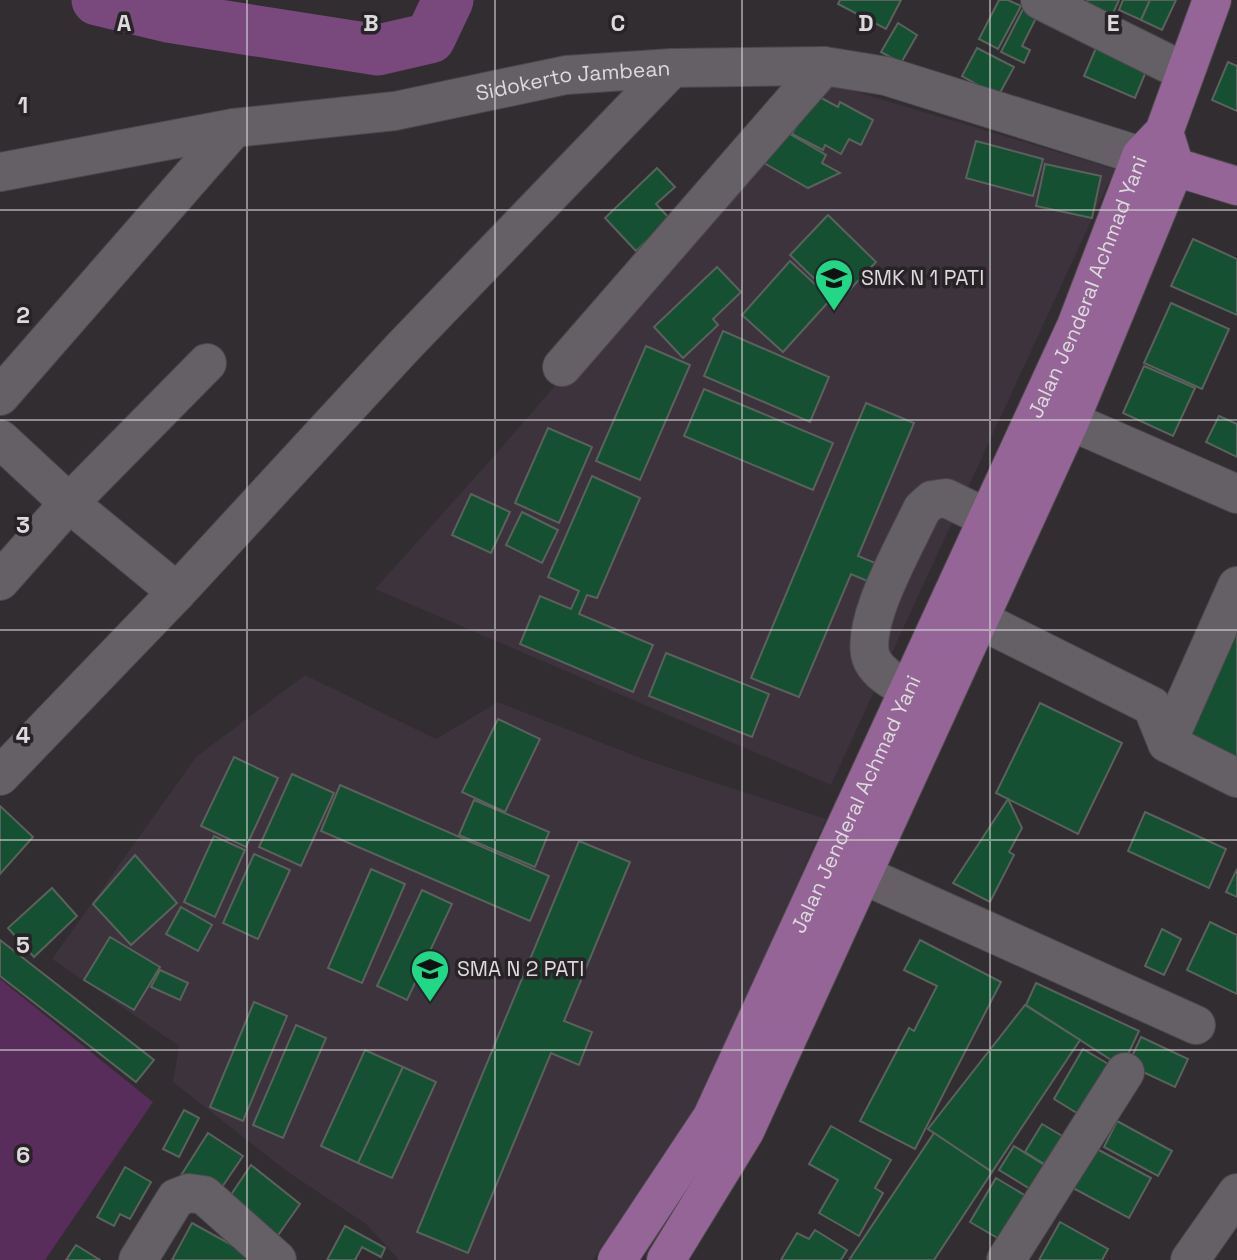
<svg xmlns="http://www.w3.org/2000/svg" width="1237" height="1260" viewBox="0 0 1237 1260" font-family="'Space Grotesk',sans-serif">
	<rect width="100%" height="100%" fill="#312d31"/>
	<g fill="#3c333c">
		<path d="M820,81L1115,169L831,785L375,589L495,455Z"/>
		<path d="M305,675L436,739L498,702L643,759L826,819L704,1093L593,1260H399L366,1224L285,1170L173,1082L179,1046L52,959L196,757Z"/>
	</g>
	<path fill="#582c5b" d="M0,979L153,1102L45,1260H0Z"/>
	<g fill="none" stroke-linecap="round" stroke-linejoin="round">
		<path stroke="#79487c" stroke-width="51" d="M97,0L168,17L378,50L430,38L448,0"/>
	</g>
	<g fill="#145031" stroke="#5b625d" stroke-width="2">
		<path d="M840,0H901L886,29L838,4Z"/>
		<path d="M999,0H1008L1021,6L998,49L979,39Z"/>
		<path d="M1088,0H1119L1109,22L1086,3Z"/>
		<path d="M1123,0H1150L1141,20L1119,10Z"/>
		<path d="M1150,0H1176L1162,30L1141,20Z"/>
		<path d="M1023,9L1037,16L1022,46L1030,50L1024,63L1001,52Z"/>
		<path d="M898,23L917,35L901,63L881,52Z"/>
		<path d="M977,48L1014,67L995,102L983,88L962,76Z"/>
		<path d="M1096,48L1147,69L1135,98L1084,76Z"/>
		<path d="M1228,62L1237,66V111L1212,100Z"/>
		<path d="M814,94L838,107L840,102L873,120L861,145L849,139L841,154L825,145L823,150L792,134Z"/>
		<path d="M783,130L826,155L822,163L840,173L808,188L764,163Z"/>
		<path d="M976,141L1043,159L1033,196L966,178Z"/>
		<path d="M1045,164L1101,176L1092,218L1036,206Z"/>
		<path d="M657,168L675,187L656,204L670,219L636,251L605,218Z"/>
		<path d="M828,215L876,262L838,302L790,255Z"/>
		<path d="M1193,239L1237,259V315L1171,286Z"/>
		<path d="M790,261L831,299L783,352L742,315Z"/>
		<path d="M717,267L741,292L713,319L718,325L683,358L654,327Z"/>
		<path d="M1171,303L1229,329L1202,389L1144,363Z"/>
		<path d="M723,331L829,377L810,422L704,376Z"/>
		<path d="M646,346L690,365L640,480L596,461Z"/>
		<path d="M1144,366L1195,388L1173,436L1123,413Z"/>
		<path d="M704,389L833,443L813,490L684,436Z"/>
		<path d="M866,403L914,423L858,556L880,565L872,583L851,574L799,697L751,678Z"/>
		<path d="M1219,416L1237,424V457L1206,442Z"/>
		<path d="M548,428L592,447L559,523L515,503Z"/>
		<path d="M592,476L640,498L597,598L587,595L579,614L653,645L633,692L520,644L540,596L571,609L579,591L548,577Z"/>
		<path d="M471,494L510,512L491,553L452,535Z"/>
		<path d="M522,512L558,530L542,563L506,545Z"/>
		<path d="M1237,616V771L1179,745Z"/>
		<path d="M666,653L769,694L752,737L649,696Z"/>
		<path d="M1040,703L1122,743L1078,834L996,793Z"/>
		<path d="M498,719L540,739L505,812L462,792Z"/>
		<path d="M234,757L278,778L246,847L201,826Z"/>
		<path d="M292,774L334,793L301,866L259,847Z"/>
		<path d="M340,785L549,876L530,921L321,831Z"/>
		<path d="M1008,799L1022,828L1009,852L1014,855L990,902L953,883Z"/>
		<path d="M474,800L549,832L535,867L459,835Z"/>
		<path d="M0,806L33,837L0,874Z"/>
		<path d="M1145,812L1226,849L1209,888L1128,851Z"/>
		<path d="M214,836L245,850L215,917L184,902Z"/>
		<path d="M579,841L630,862L564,1021L592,1032L579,1065L551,1053L468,1253L417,1232Z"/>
		<path d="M254,854L290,870L258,939L223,923Z"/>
		<path d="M135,855L177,903L131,945L93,904Z"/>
		<path d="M371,869L405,884L362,983L328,968Z"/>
		<path d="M1237,869V897L1226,892Z"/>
		<path d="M52,888L77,916L34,957L8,928Z"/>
		<path d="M422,890L452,904L407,1000L377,986Z"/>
		<path d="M181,907L212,925L198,951L166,934Z"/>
		<path d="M1210,922L1237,935V994L1187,970Z"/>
		<path d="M1162,929L1181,939L1164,975L1145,966Z"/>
		<path d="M110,937L160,967L134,1010L84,980Z"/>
		<path d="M0,940L154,1060L136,1082L0,976Z"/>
		<path d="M920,940L1001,982L915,1149L860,1121L909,1028L914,1031L937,986L904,970Z"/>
		<path d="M160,970L188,983L180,1000L151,987Z"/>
		<path d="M1036,983L1139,1031L1122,1067L1026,1005Z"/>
		<path d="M254,1002L287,1016L243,1121L210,1107Z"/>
		<path d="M1025,1005L1080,1040L992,1172L928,1129Z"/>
		<path d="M296,1025L326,1038L283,1138L253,1125Z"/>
		<path d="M1141,1037L1188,1059L1175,1087L1128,1065Z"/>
		<path d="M1083,1049L1120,1071L1090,1121L1054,1099Z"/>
		<path d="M365,1050L403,1067L358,1163L321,1146Z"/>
		<path d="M403,1067L436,1082L392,1178L358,1163Z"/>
		<path d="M184,1110L199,1118L179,1157L163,1149Z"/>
		<path d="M1117,1121L1172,1151L1158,1176L1104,1147Z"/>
		<path d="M1042,1124L1069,1140L1059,1173L1025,1152Z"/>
		<path d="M831,1126L891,1160L875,1188L883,1193L859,1236L819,1213L838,1180L809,1164Z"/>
		<path d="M208,1133L243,1156L214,1199L180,1177Z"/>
		<path d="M934,1133L992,1172L934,1260H849Z"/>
		<path d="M1014,1146L1059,1174L1032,1190L999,1170Z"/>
		<path d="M1095,1148L1151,1178L1129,1218L1073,1188Z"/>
		<path d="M251,1165L300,1204L269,1248L222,1208Z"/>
		<path d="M125,1167L151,1182L130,1219L120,1214L114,1226L97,1217Z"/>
		<path d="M996,1178L1026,1196L1001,1240L970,1222Z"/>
		<path d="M1060,1222L1108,1249L1102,1260H1039Z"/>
		<path d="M192,1223L259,1260H172Z"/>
		<path d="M345,1226L385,1248L381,1257L362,1247L355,1260H327Z"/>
		<path d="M815,1230L847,1250L841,1260H781L797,1233L809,1239Z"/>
		<path d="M76,1245L100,1260H66Z"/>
	</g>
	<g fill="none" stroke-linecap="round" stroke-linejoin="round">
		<g stroke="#4c484c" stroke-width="40">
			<g id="minor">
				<path d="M1040,0L1185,72"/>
				<path id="s1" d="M0,172L234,128L395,111L566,75L672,68L824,66L886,76L1141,156"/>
				<path d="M562,367L824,66"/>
				<path d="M0,396L234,128"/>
				<path d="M1070,421L1237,494"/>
				<path d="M0,439L69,503L177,592"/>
				<path d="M0,581L69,503L207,363"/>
				<path d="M950,605L1152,706L1167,743L1237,778"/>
				<path d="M909,690C895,682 880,675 872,660C857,627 907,542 922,509L932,500L946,498L987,518"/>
				<path d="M1167,743L1237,586"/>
				<path d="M0,776L177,592L404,346L672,68"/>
				<path d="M832,861L1196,1025"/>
				<path d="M138,1260L176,1198L189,1193L204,1195L277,1260"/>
				<path d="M1006,1260L1125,1072"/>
				<path d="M1190,1260L1237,1193"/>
			</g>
		</g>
		<g stroke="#4c484c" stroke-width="40">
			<g id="major">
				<path d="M1149,159L1237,186"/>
				<path id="s2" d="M617,1260L712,1117L1076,326L1141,156L1164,132L1212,0"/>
				<path d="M666,1260L745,1131L1070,421L1175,167L1164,132"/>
			</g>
		</g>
		<use href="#minor" stroke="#656065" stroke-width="38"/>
		<use href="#major" stroke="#946596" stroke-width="38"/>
	</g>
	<path fill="none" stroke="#dddadd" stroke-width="2" stroke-opacity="0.55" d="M247,0V1260M495,0V1260M742,0V1260M990,0V1260M0,210H1237M0,420H1237M0,630H1237M0,840H1237M0,1050H1237"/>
	<defs>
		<g id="school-pin" transform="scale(2.0125)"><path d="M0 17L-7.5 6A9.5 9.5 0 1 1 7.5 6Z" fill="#21d887" stroke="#272327"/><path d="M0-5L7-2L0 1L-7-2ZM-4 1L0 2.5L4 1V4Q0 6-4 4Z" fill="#111"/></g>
	</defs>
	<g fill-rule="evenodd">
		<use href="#school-pin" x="834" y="278"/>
		<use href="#school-pin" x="430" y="969"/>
	</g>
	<g text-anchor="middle" stroke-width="7" stroke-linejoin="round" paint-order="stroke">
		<g font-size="21" fill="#dddadd" stroke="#272327">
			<text dy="7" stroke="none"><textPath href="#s1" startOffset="581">Sidokerto Jambean</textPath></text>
			<text dy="7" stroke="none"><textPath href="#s2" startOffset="1083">Jalan Jenderal Achmad Yani</textPath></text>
			<text dy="7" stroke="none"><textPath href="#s2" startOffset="516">Jalan Jenderal Achmad Yani</textPath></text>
		</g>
		<g font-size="21" fill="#dddadd" stroke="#272327" text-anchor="start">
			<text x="861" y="285">SMK N 1 PATI</text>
			<text x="457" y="976">SMA N 2 PATI</text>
		</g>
	</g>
	<g font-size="23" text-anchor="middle" font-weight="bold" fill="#dddadd" stroke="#272327" stroke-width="7" stroke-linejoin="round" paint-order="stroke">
		<text x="124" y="31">A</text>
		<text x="371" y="31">B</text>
		<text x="618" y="31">C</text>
		<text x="866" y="31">D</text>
		<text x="1113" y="31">E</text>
		<text x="23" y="113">1</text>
		<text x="23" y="323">2</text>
		<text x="23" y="533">3</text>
		<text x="23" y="743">4</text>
		<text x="23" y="953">5</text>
		<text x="23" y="1163">6</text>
	</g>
</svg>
